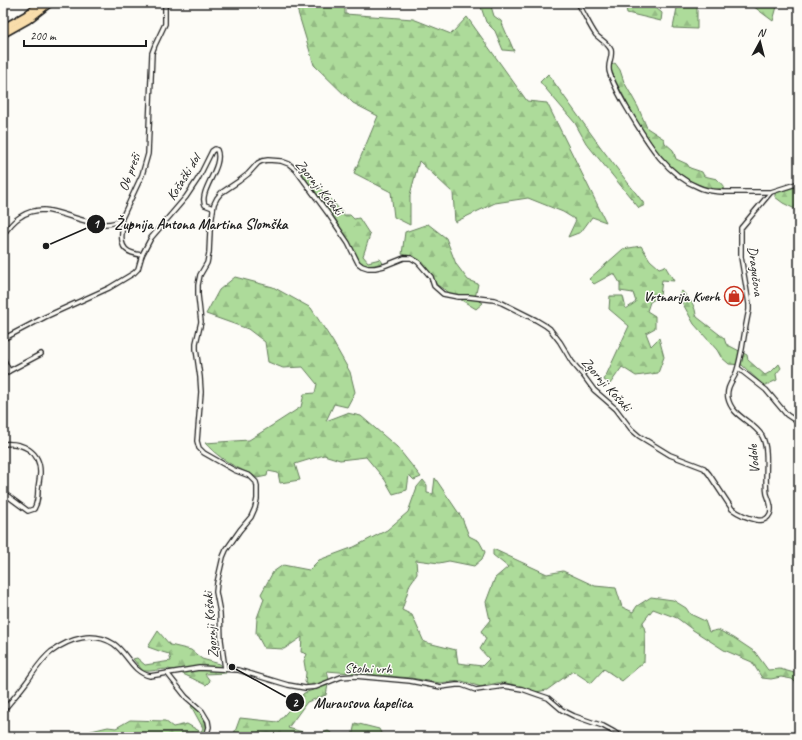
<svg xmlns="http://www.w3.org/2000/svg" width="802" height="740" viewBox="0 0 802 740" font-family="Caveat,sans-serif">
	<defs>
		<pattern id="forest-firs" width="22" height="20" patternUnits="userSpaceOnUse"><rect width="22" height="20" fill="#addb9a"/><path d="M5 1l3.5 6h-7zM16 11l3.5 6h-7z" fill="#94bb84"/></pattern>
	</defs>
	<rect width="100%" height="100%" fill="#fdfcf7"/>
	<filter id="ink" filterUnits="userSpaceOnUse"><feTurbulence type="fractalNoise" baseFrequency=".025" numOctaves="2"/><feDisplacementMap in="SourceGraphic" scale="8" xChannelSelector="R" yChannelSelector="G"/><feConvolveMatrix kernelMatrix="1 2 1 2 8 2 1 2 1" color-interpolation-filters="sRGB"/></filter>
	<g filter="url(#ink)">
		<g fill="url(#forest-firs)" stroke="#647c5b">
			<path d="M298,3H345V14L413,19L451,34L467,17L527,101L547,103L606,222L592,217L581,232L568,237L576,220L563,212L528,198L495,203L455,222L453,193L419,161L410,195V225L394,217L391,192L354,173L378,116L353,103L314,65L297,9Z"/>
			<path d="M476,3H490L494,16L501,21L514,51L503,50L495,31L486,22L480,4Z"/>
			<path d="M625,3H650L662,13L661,21L627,13Z"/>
			<path d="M678,3H705L697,4V29L673,28Z"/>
			<path d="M754,3H778L773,21L753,6Z"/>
			<path d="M615,63L620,70L624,82L638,107L647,128L664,139L665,143L673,150L676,159L687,164L690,168L702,172L704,176L717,179L725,188L713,190L692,182L677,172L662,159L634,116L615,80L610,66Z"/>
			<path d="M548,74L602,149L645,205L639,208L586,143L575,123L540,82Z"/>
			<path d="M304,166C313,185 331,198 344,215H350L354,219L359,218L370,235L363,256L368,262L380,259L383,263C372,266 360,269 356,255L336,220L297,167Z"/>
			<path d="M799,186V211L783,203L775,197V193Z"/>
			<path d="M428,224L446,238L456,264L468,280L478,284L475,298L483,303L476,309L437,285L426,268L419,260L412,256L402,254L405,232Z"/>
			<path d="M641,246L650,260L659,268L665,266L674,281L662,280L660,296L650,302L647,311L655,316V328L646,333L651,346L659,338L664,357L658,373L636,376L622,367L610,384L604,380L629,326L609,309L610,296H623L626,309L636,302L633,293L620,291V283L614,273L594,284L589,279L623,249Z"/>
			<path d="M235,277L273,287L311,308L333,342L350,372L355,392L347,407L334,404L326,421L347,413L361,416L397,447L421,477L414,480L409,475L407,490L393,494L385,480L366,457L340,460L324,455L295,464L300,480L280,483L278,473L268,471L267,476L257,478C251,473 245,472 238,468C226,462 214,453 205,443L249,440L273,425L301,407L304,394L315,393L317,384L303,367L283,368L268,362L265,342L248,329L206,314L219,290Z"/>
			<path d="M682,291C686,296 692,301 694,307C696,311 695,313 697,317L724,338L726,344L747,355L748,360L765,375L772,371L779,364L781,368L776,374L777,380L764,386L742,365L729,364L721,357L717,350L694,324L678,295Z"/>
			<path d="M435,478L462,518L469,536L479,541L485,552L482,559L474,566L449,561L439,563L416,560L417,574L410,584L402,610L412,615L424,642L456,650L458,663L482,666L489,659L480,649L486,639L481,631L490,620L486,602L495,578L508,567L493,555V549L547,574L563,571L595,586L616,588L622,607L633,612L637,606L651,597L673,600L686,608L690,614L705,621L709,632L718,630L734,638L755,652L768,670L780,669L798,674L799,685L797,684L792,679L781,677L771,679L762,678L752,662L724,650L693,630L677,618L653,609L643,622L645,632L644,662L622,681L604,669L591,683L573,671L547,690L536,692L506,683H497L481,687L462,681L440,683L411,678L327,671L329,680L316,685L308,686L305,682L306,673L304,661L307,654L301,652L302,637L284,649L264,648L256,633L257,618L264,599L261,594L273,572L283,565L309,570L319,560L354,547L387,530L408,512L417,487L423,480L427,485V493L433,494Z"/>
			<path d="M158,631L170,645L191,650L202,659L220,664L226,673L205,674L210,681L206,685C197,681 177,670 168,669C159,669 152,672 143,671L133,659L137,658L145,665L171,661L169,654L162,652L148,647Z"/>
			<path d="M328,685L326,695L307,702L288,728L317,736L328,731L338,737H280V736L268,733L251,737H232L236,729L240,718L278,722L304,693Z"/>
			<path d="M193,705L201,711L207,727L205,737H79L91,731L108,727L116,728L130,720L165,721L173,727L187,724L201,732L203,728L191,706Z"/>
			<path d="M355,723L379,729L383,737H352Z"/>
		</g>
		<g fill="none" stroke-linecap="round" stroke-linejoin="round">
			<g stroke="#1c1c1c" stroke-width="6">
				<g id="minor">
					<path d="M578,3C584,13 589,25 596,35C601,40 608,43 611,50C613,59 606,64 610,74C615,88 623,102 631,115C648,143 666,174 698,187C711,193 727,192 740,192C751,192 761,192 771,192"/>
					<path d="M121,220C123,224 123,227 122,232C120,249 127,253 142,255"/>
					<path d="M3,235C8,228 13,221 20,217C27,212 36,210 44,210C65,211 105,235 122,218L142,175L148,154L152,53L155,45L165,24V3"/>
					<path d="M3,339L45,317L109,288L134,273L138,269L142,255L151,238L186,197L198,179L212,151L215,149L217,150C224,167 198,191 205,205L213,208"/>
					<path d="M3,358L9,371L3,375"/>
					<path d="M738,368L766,390L787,415L799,423"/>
					<path d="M9,371L41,354"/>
					<path d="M3,444C22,442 40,451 40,472C40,477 39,482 38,488C38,495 38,502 34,509L28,511L5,494L3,493"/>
					<path d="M225,669L221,640L220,613L216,592L217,583L223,557L226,550L240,530L251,517L255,508L257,499V486L256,482L250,476L234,470L204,453L199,448L197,441L201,392L200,377L196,349V343L201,322L198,295V285L200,275L207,263L209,253L210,231L214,204L217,198L221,193L239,181L248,174L258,163L262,161L268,160L281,161L289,164L296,170L329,215L348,243L358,263L362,266L368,268H375L384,266L404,258H411L418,262L425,270L431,277L434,286L443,294L458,297H469L494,300L502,303L536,320L546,326L550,329L560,342L572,362L583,375L594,390L616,409L631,429L639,436L670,455L704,468L709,474L732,509C739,514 748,518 757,520C762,521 767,520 770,514C773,508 769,500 767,494C764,477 770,451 762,436C753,421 732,417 728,398C726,388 732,382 736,373C739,365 740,357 742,349C744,336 746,323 749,310V304L741,257V228L771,192L799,183"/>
					<path d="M167,673L186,697L202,711L208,721L209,727L206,737"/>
					<path d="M3,711C11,701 20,691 28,680C35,670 42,659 51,652C70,638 93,631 114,644C128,654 132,672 150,676L199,668L238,670L288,685L305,688L316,687L341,677L355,676L410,681L441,687L456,685H462L476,690L504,686L522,689L539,695L548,698L562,710L574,716L603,726L614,732L621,737"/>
				</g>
			</g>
			<g stroke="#1c1c1c" stroke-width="9">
				<g id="trunk">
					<path d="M3,28L26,15L41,3"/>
					<path d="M3,34L28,20L50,3"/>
				</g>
			</g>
			<use href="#minor" stroke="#fdfcf7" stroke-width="3.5"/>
			<use href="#trunk" stroke="#f9ddab" stroke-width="6"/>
		</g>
	</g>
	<defs>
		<g id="shop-ring" transform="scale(1)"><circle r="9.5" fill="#fdfcf7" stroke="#c8321e" stroke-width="1.5"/><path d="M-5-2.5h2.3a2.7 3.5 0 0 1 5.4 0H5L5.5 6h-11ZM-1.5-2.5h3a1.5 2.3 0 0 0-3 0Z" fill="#c8321e"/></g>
	</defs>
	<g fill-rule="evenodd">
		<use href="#shop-ring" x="734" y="296"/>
	</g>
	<g text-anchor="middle" stroke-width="3" stroke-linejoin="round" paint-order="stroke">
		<g font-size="14" fill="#1c1c1c" stroke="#fdfcf7">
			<text transform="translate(129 172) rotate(-70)" y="5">Ob preši</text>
			<text transform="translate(183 177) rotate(-58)" y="5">Košaški dol</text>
			<text transform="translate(320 187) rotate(51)" y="5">Zgornji Košaki</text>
			<text transform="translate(756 271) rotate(83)" y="5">Dragučova</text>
			<text transform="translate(607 384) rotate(48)" y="5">Zgornji Košaki</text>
			<text transform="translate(753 459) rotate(-95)" y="5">Vodole</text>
			<text transform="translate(210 625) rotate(-95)" y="5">Zgornji Košaki</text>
			<text transform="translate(368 668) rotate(1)" y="5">Stolni vrh</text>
		</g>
		<g font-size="14" font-weight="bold" fill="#1c1c1c" stroke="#fdfcf7" text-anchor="end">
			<text x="720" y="301">Vrtnarija Kverh</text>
		</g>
	</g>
	<path fill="none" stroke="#1c1c1c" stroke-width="1.5" d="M46 246L96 224M232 667L295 702"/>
	<g fill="#1c1c1c" stroke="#fdfcf7" stroke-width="1.5">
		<circle cx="46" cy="246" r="4"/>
		<circle cx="232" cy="667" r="4"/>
		<circle cx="96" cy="224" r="10"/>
		<circle cx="295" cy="702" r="10"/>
	</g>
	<g font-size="12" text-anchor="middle" font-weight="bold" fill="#fff">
		<text x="96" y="228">1</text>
		<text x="295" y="707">2</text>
	</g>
	<g font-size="15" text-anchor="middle" font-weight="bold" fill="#1c1c1c" stroke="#fdfcf7" stroke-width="3" stroke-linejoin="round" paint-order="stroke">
		<text x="201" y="229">Župnija Antona Martina Slomška</text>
		<text x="363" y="708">Murausova kapelica</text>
	</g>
	<rect width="802" height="740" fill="none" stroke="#fdfcf7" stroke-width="16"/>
	<rect x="8" y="8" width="786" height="724" fill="none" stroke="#1c1c1c" stroke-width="1.5" filter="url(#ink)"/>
	<g transform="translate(760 42) rotate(7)" stroke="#fdfcf7" stroke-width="3" paint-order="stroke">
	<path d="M0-3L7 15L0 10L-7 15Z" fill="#1c1c1c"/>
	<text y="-6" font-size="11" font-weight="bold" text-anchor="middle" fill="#1c1c1c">N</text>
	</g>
	<path d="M24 40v6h122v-6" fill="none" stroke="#1c1c1c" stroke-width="2"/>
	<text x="30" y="40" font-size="12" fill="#1c1c1c" stroke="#fdfcf7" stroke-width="3" paint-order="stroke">200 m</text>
</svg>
